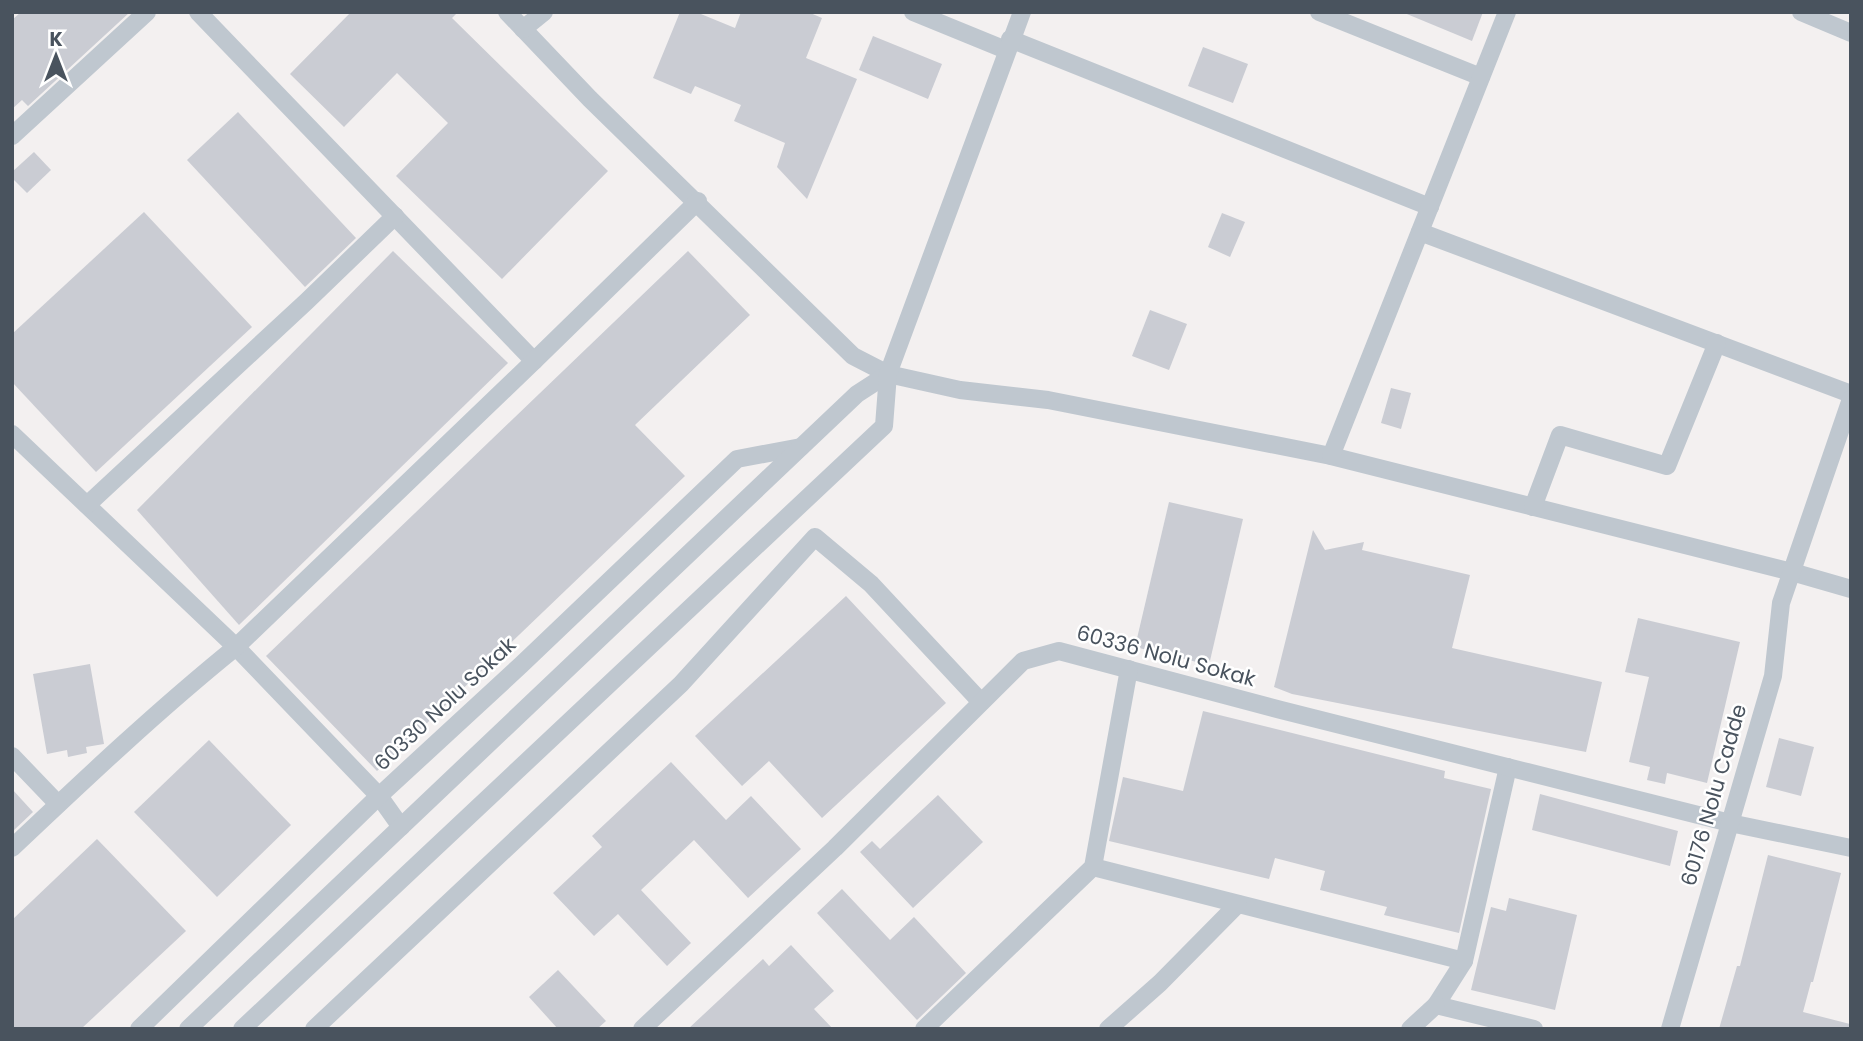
<svg xmlns="http://www.w3.org/2000/svg" width="1863" height="1041" viewBox="0 0 1863 1041" font-family="Poppins,sans-serif">
	<rect width="100%" height="100%" fill="#f3f0f0"/>
	<g fill="#caccd3">
		<path d="M21,12H130L28,106L22,100L12,109V20Z"/>
		<path d="M351,12H458L452,18L608,171L502,279L396,176L448,123L397,73L344,127L290,74Z"/>
		<path d="M680,12H696L735,28L741,12H808L822,18L806,58L857,79L807,199L777,167L785,143L734,121L741,105L695,86L691,94L653,78Z"/>
		<path d="M1402,12H1483L1472,41Z"/>
		<path d="M873,36L942,64L928,99L859,70Z"/>
		<path d="M1203,47L1248,64L1233,103L1188,86Z"/>
		<path d="M238,112L356,238L305,287L187,160Z"/>
		<path d="M34,152L51,170L27,193L12,178V172Z"/>
		<path d="M144,212L252,327L96,472L12,382V334Z"/>
		<path d="M1222,213L1245,222L1230,257L1208,247Z"/>
		<path d="M393,251L508,363L239,625L137,510Z"/>
		<path d="M688,251L750,315L635,425L685,476L377,771L266,656Z"/>
		<path d="M1150,310L1187,324L1169,370L1132,356Z"/>
		<path d="M1391,388L1411,393L1401,429L1381,423Z"/>
		<path d="M1169,502L1243,519L1209,665L1135,647Z"/>
		<path d="M1313,530L1325,550L1364,542L1362,550L1470,575L1452,648L1602,682L1586,752L1292,694L1274,687Z"/>
		<path d="M846,596L946,703L822,818L769,761L742,786L695,736Z"/>
		<path d="M1638,618L1740,642L1707,783L1667,773L1665,784L1647,780L1650,767L1629,762L1649,677L1625,672Z"/>
		<path d="M90,664L104,744L86,747L87,753L68,757L67,750L47,754L33,674Z"/>
		<path d="M1203,711L1445,771L1444,778L1491,789L1459,933L1384,915L1387,907L1320,890L1325,871L1275,858L1269,879L1109,841L1123,777L1183,791Z"/>
		<path d="M1779,738L1814,747L1801,796L1766,787Z"/>
		<path d="M209,740L291,825L217,897L134,812Z"/>
		<path d="M671,762L726,820L751,796L801,849L748,898L694,840L641,890L691,943L667,966L618,914L594,936L553,893L602,847L592,836Z"/>
		<path d="M12,789L33,812L12,832Z"/>
		<path d="M1540,794L1678,831L1670,866L1532,830Z"/>
		<path d="M938,795L983,842L913,908L860,852L872,841L880,849Z"/>
		<path d="M97,839L186,931L81,1029H12V920Z"/>
		<path d="M1768,855L1841,873L1813,982H1811L1803,1012L1850,1024V1029H1719L1737,966H1740Z"/>
		<path d="M842,889L890,940L914,917L966,973L917,1020L817,913Z"/>
		<path d="M1509,898L1577,915L1555,1010L1471,990L1491,907L1506,911Z"/>
		<path d="M791,945L834,991L814,1009L833,1029H688L763,959L769,966Z"/>
		<path d="M558,970L606,1021L597,1029H558L529,997Z"/>
	</g>
	<g fill="none" stroke-linecap="round" stroke-linejoin="round">
		<g stroke="#bfc7cf" stroke-width="18">
			<path d="M198,12L534,361"/>
			<path d="M507,12L590,99L853,356L888,374L960,390L1048,400L1331,456L1792,572L1851,589"/>
			<path d="M913,12L1006,50"/>
			<path d="M1319,12L1481,77"/>
			<path d="M1801,12L1851,33"/>
			<path d="M523,29L544,12"/>
			<path d="M1010,39L1430,207"/>
			<path d="M12,136L147,12"/>
			<path d="M1420,232L1851,394"/>
			<path d="M12,434L236,647L379,796L401,827"/>
			<path d="M1331,456L1507,12"/>
			<path d="M87,505L307,301L395,216"/>
			<path d="M1533,507L1560,435L1667,466L1717,343"/>
			<path d="M12,756L58,804"/>
			<path d="M12,848C85,779 158,710 236,647L534,361L698,201"/>
			<path d="M1093,867L1464,961L1436,1005L1534,1029"/>
			<path d="M1464,961L1508,767"/>
			<path d="M139,1029L379,796L521,665L737,459L801,447"/>
			<path d="M188,1029L857,394L888,374"/>
			<path d="M242,1029L884,426L888,374L1022,12"/>
			<path d="M314,1029L681,684L815,537L871,584L981,702"/>
			<path d="M642,1029L835,848L1023,661L1059,651L1281,710L1730,823L1851,848"/>
			<path d="M924,1029L1093,867L1129,669"/>
			<path d="M1108,1029L1160,983L1238,904"/>
			<path d="M1410,1029L1436,1005"/>
			<path d="M1670,1029L1773,676L1781,603L1851,399"/>
		</g>
	</g>
	<g text-anchor="middle" stroke-width="5" stroke-linejoin="round" paint-order="stroke">
		<g font-size="21" fill="#49535e" stroke="#fff">
			<text transform="translate(1166 656) rotate(15)" y="7">60336 Nolu Sokak</text>
			<text transform="translate(445 704) rotate(-43)" y="7">60330 Nolu Sokak</text>
			<text transform="translate(1714 795) rotate(-74)" y="7">60176 Nolu Cadde</text>
		</g>
	</g>
	<rect width="1863" height="1041" fill="none" stroke="#49535e" stroke-width="28"/>
	<g transform="translate(56 56)" stroke="#ffffff" stroke-width="5" paint-order="stroke">
	<path d="M0-5L12 26L0 18L-12 26Z" fill="#49535e"/>
	<text y="-10" font-size="19" font-weight="bold" text-anchor="middle" fill="#49535e">K</text>
	</g>
</svg>
